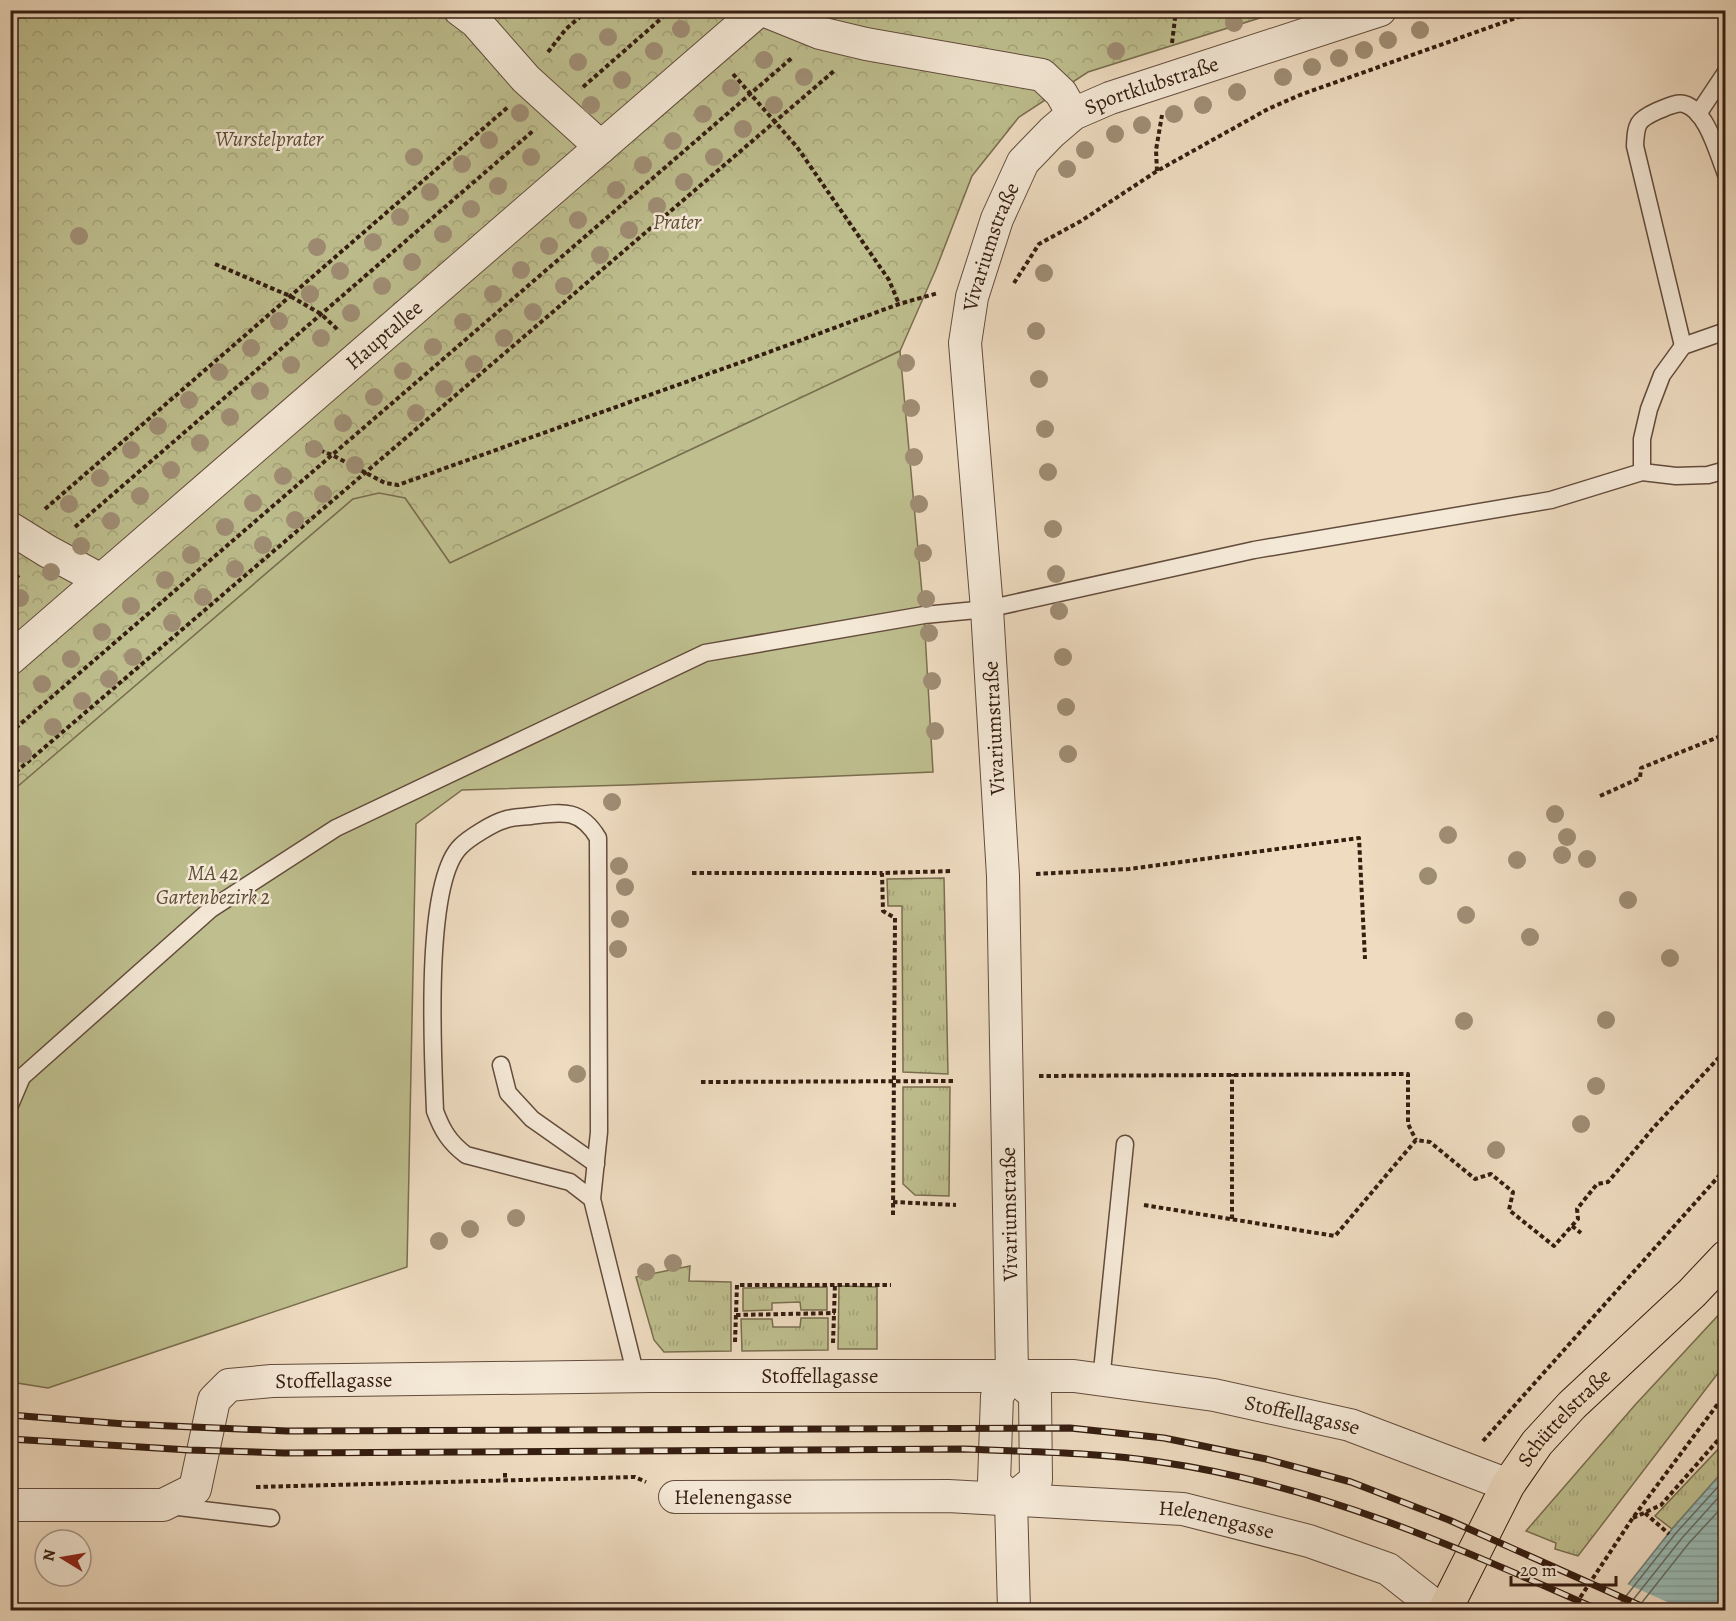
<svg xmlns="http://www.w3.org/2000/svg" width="1736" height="1621" viewBox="0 0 1736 1621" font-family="Alegreya,serif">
	<defs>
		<pattern id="grass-tufts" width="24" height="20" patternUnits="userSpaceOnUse" patternTransform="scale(1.5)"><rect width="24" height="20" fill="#bebe8e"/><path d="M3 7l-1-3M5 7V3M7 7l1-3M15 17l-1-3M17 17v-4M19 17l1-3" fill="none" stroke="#a4a379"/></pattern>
		<pattern id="park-crowns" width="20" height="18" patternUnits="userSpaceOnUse" patternTransform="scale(1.5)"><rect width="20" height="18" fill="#bebe8e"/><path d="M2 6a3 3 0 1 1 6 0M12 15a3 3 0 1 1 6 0" fill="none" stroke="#a4a379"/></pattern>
		<pattern id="water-rules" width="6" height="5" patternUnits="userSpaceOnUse" patternTransform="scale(1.5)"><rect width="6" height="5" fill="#99bbb5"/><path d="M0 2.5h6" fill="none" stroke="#84a09b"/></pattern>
	</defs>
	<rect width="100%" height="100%" fill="#eedbc0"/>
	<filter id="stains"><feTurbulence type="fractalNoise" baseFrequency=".00333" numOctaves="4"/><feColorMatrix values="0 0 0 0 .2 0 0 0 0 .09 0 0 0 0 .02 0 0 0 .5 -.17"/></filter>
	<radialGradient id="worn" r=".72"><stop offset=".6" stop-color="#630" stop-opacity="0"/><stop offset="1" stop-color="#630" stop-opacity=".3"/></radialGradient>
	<g fill="url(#grass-tufts)" stroke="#7a6e4f" stroke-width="1.5">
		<path d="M944,878L948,1074L903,1072L902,906H888L887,879Z"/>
		<path d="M903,1087H950L949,1196L915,1195L903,1184Z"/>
		<path d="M690,1266L689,1281L731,1282V1351L664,1352L654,1340L636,1277Z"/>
		<path d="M839,1286L877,1287V1349H838Z"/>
		<path d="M827,1287V1310H801L800,1302L772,1303V1310L743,1311V1288Z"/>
		<path d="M1725,1308V1364L1578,1556L1555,1549L1556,1543L1526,1531L1635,1405Z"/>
		<path d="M801,1318H828V1350L742,1351L741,1319H772L773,1327H800Z"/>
		<path d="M1725,1442V1469L1672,1529L1655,1516Z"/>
	</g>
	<path fill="url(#park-crowns)" stroke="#7a6e4f" stroke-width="1.5" d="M10,11H1282L1088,72L1019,117L972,176L936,269L900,351L450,563L405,498L353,499L11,793Z"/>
	<path fill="#bebe8e" stroke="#7a6e4f" stroke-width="1.5" d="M900,351L924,615L933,772L627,785L462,790L416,824L407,1267L48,1388L11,1382L10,793L353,499L379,493L405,498L450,563Z"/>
	<path fill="url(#water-rules)" stroke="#717c73" stroke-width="1.5" d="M1725,1469V1610H1608L1672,1529Z"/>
	<path fill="#eedbc0" d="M1624,1583L1627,1584L1685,1610H1605Z"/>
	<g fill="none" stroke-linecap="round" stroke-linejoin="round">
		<g stroke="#676c62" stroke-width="1.5">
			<path d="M1615,1610L1676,1533L1726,1478"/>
			<path d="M1625,1610L1682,1538L1726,1489"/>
			<path d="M1636,1610L1689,1543L1726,1503"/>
		</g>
		<path stroke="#534c42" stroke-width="1.5" stroke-dasharray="8 6" stroke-linecap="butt" d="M1715,1610L1726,1596"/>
		<g stroke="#634c3c" stroke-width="19">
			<g id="lane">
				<path d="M1698,114L1726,72"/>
				<path d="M1683,346L1635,146C1636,124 1637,120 1657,111C1665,108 1676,102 1684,104C1707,110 1718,155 1726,174"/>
				<path d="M1642,472V439L1649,409L1662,375L1683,346L1726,331"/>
				<path d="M501,1065L508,1093L532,1119L596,1164"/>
				<path d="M10,1105L22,1077L211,909L336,828L705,653L924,615L987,609L1254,550L1551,500L1642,472L1676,476L1708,475L1726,470"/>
				<path d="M592,1199L570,1182L466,1155C449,1142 442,1130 435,1111C433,1057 423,882 461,846C469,838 493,823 504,820C512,817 522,817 531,816C562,812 580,808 598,838L599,1132L592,1199L636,1376"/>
				<path d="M1101,1381L1125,1144"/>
				<path d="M170,1506L271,1518"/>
			</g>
		</g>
		<g stroke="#634c3c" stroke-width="34">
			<g id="street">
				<path d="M460,10L476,22L526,79L601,147"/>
				<path d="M763,10L820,33L866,44L1042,75L1061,93L1073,114"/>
				<path d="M10,528L47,551L101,580"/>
				<path id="s1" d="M10,659L759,10"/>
				<path id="s2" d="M675,1497L948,1496L1183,1509L1309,1541L1388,1569L1440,1610"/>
				<path d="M1011,1500L1036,1480L1035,1395L1012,1374"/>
				<path id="s3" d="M10,1505H163L195,1489L214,1400L229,1385L272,1381L651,1376H1074L1214,1395L1350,1425L1508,1485"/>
				<path id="s4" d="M1014,1610L1011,1500L994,1482L997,1396L1012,1374L1003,876L987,609L965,343L972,297L997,219L1023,162L1052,132L1073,114L1110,98L1380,10"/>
			</g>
		</g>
		<g stroke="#351d10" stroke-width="35">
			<g id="primary">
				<path id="s5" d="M1445,1610L1508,1485L1537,1443L1572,1405L1692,1293L1726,1257"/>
			</g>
		</g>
		<g stroke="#351d10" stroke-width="4" stroke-dasharray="4.5 3" stroke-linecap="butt">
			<path d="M1172,43L1176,10"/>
			<path d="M548,52L566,29L588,10"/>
			<path d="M733,74L797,147L889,280L899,304"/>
			<path d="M583,87L671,10"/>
			<path d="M1157,171L1156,150L1162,115"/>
			<path d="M215,264L290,296L321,314L338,330"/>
			<path d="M1014,283L1039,244L1081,221L1157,171L1268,109L1300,95L1538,10"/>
			<path d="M306,445L332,455L385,483L398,485L750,359L899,304L938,293"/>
			<path d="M45,509L508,107"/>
			<path d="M75,527L534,130"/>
			<path d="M10,583L21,573"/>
			<path d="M10,733L793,57"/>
			<path d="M10,777L834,71"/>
			<path d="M1600,796L1640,778L1641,768L1726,734"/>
			<path d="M692,873H882"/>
			<path d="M1036,874L1129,869L1359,838L1365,959"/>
			<path d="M1039,1076L1408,1074V1124L1416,1140"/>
			<path d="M701,1082L955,1081"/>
			<path d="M893,1202L956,1205"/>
			<path d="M1144,1205L1335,1236L1416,1140L1430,1142L1475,1179L1491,1174L1513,1192L1509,1210L1554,1246L1578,1219L1577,1209L1597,1184L1608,1182L1654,1127L1726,1050"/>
			<path d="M893,1215L895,918L883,911L882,873L953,871"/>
			<path d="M1232,1219V1074"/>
			<path d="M1572,1226L1581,1233"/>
			<path d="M736,1315L835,1313"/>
			<path d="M735,1342L737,1285H891"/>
			<path d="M833,1343L835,1284"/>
			<path d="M1483,1441L1726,1168"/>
			<path d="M505,1473V1481"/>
			<path d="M256,1487L635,1477L646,1482"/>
			<path d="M1645,1513L1669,1534"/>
			<path d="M1633,1518L1661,1505L1726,1431"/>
			<path d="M1572,1610L1632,1519L1726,1393"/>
		</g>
		<use href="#lane" stroke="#f4e8d6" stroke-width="16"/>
		<use href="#street" stroke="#f4e8d6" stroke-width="32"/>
		<use href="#primary" stroke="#eedbc0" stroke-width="33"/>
		<g stroke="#351d10" stroke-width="7">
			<g id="rail">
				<path d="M10,1415L125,1424L287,1431L1070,1428L1164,1438L1266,1459L1351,1482L1449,1520L1650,1610"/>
				<path d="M10,1439L189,1450L284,1453L964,1449C1029,1452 1096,1452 1160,1462C1315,1484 1457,1547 1599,1610"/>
			</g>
		</g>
		<use href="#rail" stroke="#f4e8d6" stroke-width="4.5" stroke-dasharray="14" stroke-linecap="butt"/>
	</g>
	<g fill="#9f8d74">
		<circle cx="1234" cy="23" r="9"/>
		<circle cx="681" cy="29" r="9"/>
		<circle cx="1420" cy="30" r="9"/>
		<circle cx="608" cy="37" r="9"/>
		<circle cx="1388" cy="40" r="9"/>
		<circle cx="1364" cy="50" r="9"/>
		<circle cx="654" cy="51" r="9"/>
		<circle cx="1116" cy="51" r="9"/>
		<circle cx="1339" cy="58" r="9"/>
		<circle cx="764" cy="60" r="9"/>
		<circle cx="578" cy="62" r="9"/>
		<circle cx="1312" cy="67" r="9"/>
		<circle cx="804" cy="77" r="9"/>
		<circle cx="1283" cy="77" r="9"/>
		<circle cx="622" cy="80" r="9"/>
		<circle cx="731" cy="88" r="9"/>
		<circle cx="1237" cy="92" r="9"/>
		<circle cx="591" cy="105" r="9"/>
		<circle cx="774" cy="105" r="9"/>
		<circle cx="1203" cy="105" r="9"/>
		<circle cx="520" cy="113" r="9"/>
		<circle cx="703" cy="114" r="9"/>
		<circle cx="1174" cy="114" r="9"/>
		<circle cx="1142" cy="125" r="9"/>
		<circle cx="743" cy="129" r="9"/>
		<circle cx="1115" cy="134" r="9"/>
		<circle cx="489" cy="140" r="9"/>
		<circle cx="673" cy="141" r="9"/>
		<circle cx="1085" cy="150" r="9"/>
		<circle cx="414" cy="157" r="9"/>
		<circle cx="531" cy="157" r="9"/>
		<circle cx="714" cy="157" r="9"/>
		<circle cx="462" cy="164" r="9"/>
		<circle cx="643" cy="165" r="9"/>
		<circle cx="1067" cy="169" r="9"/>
		<circle cx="684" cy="182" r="9"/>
		<circle cx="498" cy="186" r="9"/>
		<circle cx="616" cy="190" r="9"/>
		<circle cx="430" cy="192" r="9"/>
		<circle cx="657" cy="206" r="9"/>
		<circle cx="471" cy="209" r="9"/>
		<circle cx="400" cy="217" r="9"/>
		<circle cx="578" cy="220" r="9"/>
		<circle cx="629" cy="230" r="9"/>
		<circle cx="443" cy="234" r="9"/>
		<circle cx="79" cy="236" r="9"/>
		<circle cx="373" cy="242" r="9"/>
		<circle cx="549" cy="246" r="9"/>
		<circle cx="317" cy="247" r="9"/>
		<circle cx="600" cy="255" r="9"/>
		<circle cx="412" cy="262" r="9"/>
		<circle cx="521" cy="270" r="9"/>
		<circle cx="340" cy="271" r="9"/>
		<circle cx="1044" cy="273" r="9"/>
		<circle cx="382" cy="286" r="9"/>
		<circle cx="564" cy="286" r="9"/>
		<circle cx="310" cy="294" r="9"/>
		<circle cx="493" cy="294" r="9"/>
		<circle cx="533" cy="312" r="9"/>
		<circle cx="351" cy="313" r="9"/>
		<circle cx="279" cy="321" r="9"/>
		<circle cx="463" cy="322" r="9"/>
		<circle cx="1036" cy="331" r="9"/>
		<circle cx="321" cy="338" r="9"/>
		<circle cx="504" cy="338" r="9"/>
		<circle cx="433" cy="347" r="9"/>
		<circle cx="251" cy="348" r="9"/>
		<circle cx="906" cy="363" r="9"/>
		<circle cx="474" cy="364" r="9"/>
		<circle cx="291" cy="365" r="9"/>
		<circle cx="403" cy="371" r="9"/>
		<circle cx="219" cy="372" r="9"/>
		<circle cx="1039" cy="379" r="9"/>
		<circle cx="444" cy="389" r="9"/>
		<circle cx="260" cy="391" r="9"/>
		<circle cx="374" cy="397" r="9"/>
		<circle cx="189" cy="400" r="9"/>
		<circle cx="911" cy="408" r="9"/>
		<circle cx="416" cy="413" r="9"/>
		<circle cx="230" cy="417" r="9"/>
		<circle cx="343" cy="423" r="9"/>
		<circle cx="158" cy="426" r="9"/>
		<circle cx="1045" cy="429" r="9"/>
		<circle cx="200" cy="443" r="9"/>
		<circle cx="314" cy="449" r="9"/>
		<circle cx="131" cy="450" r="9"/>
		<circle cx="914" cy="457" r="9"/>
		<circle cx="355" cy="465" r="9"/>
		<circle cx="171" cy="470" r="9"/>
		<circle cx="1048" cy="472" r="9"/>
		<circle cx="283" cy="476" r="9"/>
		<circle cx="100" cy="478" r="9"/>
		<circle cx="323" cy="494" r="9"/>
		<circle cx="140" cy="496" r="9"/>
		<circle cx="253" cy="503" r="9"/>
		<circle cx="69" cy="504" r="9"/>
		<circle cx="919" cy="504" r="9"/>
		<circle cx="295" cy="520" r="9"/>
		<circle cx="111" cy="521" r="9"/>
		<circle cx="225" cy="527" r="9"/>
		<circle cx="1053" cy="529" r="9"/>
		<circle cx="263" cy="545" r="9"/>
		<circle cx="81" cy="546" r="9"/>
		<circle cx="923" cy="553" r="9"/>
		<circle cx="191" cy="555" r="9"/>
		<circle cx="235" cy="569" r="9"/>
		<circle cx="51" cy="572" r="9"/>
		<circle cx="1056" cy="574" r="9"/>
		<circle cx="165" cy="580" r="9"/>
		<circle cx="203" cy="597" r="9"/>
		<circle cx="20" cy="598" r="9"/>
		<circle cx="926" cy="599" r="9"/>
		<circle cx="131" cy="606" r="9"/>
		<circle cx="1059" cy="611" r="9"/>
		<circle cx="172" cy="623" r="9"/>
		<circle cx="102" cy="632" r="9"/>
		<circle cx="929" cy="633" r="9"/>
		<circle cx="133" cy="657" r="9"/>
		<circle cx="1063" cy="657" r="9"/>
		<circle cx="71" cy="659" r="9"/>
		<circle cx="109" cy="679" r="9"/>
		<circle cx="932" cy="681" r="9"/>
		<circle cx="42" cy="684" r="9"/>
		<circle cx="82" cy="701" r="9"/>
		<circle cx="1066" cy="707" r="9"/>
		<circle cx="53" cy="727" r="9"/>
		<circle cx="935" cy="731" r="9"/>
		<circle cx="23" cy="754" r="9"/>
		<circle cx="1068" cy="754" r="9"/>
		<circle cx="612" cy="802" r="9"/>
		<circle cx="1555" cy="814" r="9"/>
		<circle cx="1448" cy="835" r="9"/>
		<circle cx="1567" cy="837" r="9"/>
		<circle cx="1562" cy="855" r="9"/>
		<circle cx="1587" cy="859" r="9"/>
		<circle cx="1517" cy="860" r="9"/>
		<circle cx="619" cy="866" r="9"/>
		<circle cx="1428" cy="876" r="9"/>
		<circle cx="625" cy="887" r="9"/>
		<circle cx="1628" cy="900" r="9"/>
		<circle cx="1466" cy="915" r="9"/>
		<circle cx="620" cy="919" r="9"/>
		<circle cx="1530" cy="937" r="9"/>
		<circle cx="618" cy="949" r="9"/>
		<circle cx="1670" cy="958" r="9"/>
		<circle cx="1606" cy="1020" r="9"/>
		<circle cx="1464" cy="1021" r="9"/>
		<circle cx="577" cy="1074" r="9"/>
		<circle cx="1596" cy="1086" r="9"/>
		<circle cx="1581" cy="1124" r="9"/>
		<circle cx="1496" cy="1150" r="9"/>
		<circle cx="516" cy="1218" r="9"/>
		<circle cx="470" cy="1229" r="9"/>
		<circle cx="439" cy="1241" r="9"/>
		<circle cx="673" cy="1263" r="9"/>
		<circle cx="646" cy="1272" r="9"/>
	</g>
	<g text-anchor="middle" stroke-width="5" stroke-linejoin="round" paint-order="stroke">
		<g font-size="21" fill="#351d10" stroke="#f4e8d6">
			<text dy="7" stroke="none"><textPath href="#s4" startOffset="1624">Sportklubstraße</textPath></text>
			<text dy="7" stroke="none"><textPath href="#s4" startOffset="1380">Vivariumstraße</textPath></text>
			<text dy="7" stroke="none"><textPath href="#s1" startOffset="495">Hauptallee</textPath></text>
			<text transform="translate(994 728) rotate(-93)" y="7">Vivariumstraße</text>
			<text transform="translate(1009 1214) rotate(-91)" y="7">Vivariumstraße</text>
			<text dy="7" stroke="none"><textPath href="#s3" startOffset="892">Stoffellagasse</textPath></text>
			<text dy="7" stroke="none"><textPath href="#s3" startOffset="406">Stoffellagasse</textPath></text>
			<text dy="7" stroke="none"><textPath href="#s3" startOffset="1378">Stoffellagasse</textPath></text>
			<text dy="7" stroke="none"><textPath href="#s5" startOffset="228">Schüttelstraße</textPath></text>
			<text dy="7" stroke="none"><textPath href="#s2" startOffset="58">Helenengasse</textPath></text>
			<text dy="7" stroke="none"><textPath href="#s2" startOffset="543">Helenengasse</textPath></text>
		</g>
		<g font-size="21" font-style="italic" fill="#5e4d36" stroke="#f4e8d6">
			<text x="269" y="146">Wurstelprater</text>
			<text x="677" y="229">Prater</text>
			<text x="213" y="880">MA 42<tspan x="213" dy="24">Gartenbezirk 2</tspan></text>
		</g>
	</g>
	<rect width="1736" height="1621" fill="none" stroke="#eedbc0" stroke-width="36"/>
	<rect x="12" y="12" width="1712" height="1597" fill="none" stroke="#351d10" stroke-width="3"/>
	<rect x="18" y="18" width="1700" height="1585" fill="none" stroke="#351d10" stroke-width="1.5"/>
	<g transform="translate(63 1558) rotate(281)"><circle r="28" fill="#f4e8d6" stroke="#a89787" stroke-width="1.5"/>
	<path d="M0-4.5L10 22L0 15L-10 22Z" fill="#8f2418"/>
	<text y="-9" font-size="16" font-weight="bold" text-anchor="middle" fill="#351d10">N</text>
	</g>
	<path d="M1511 1576v9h105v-9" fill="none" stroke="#351d10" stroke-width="3"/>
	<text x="1520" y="1576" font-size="18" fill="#351d10" stroke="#f4e8d6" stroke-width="4.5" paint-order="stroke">20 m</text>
	<rect width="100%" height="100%" filter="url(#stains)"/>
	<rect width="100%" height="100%" fill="url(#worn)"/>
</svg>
